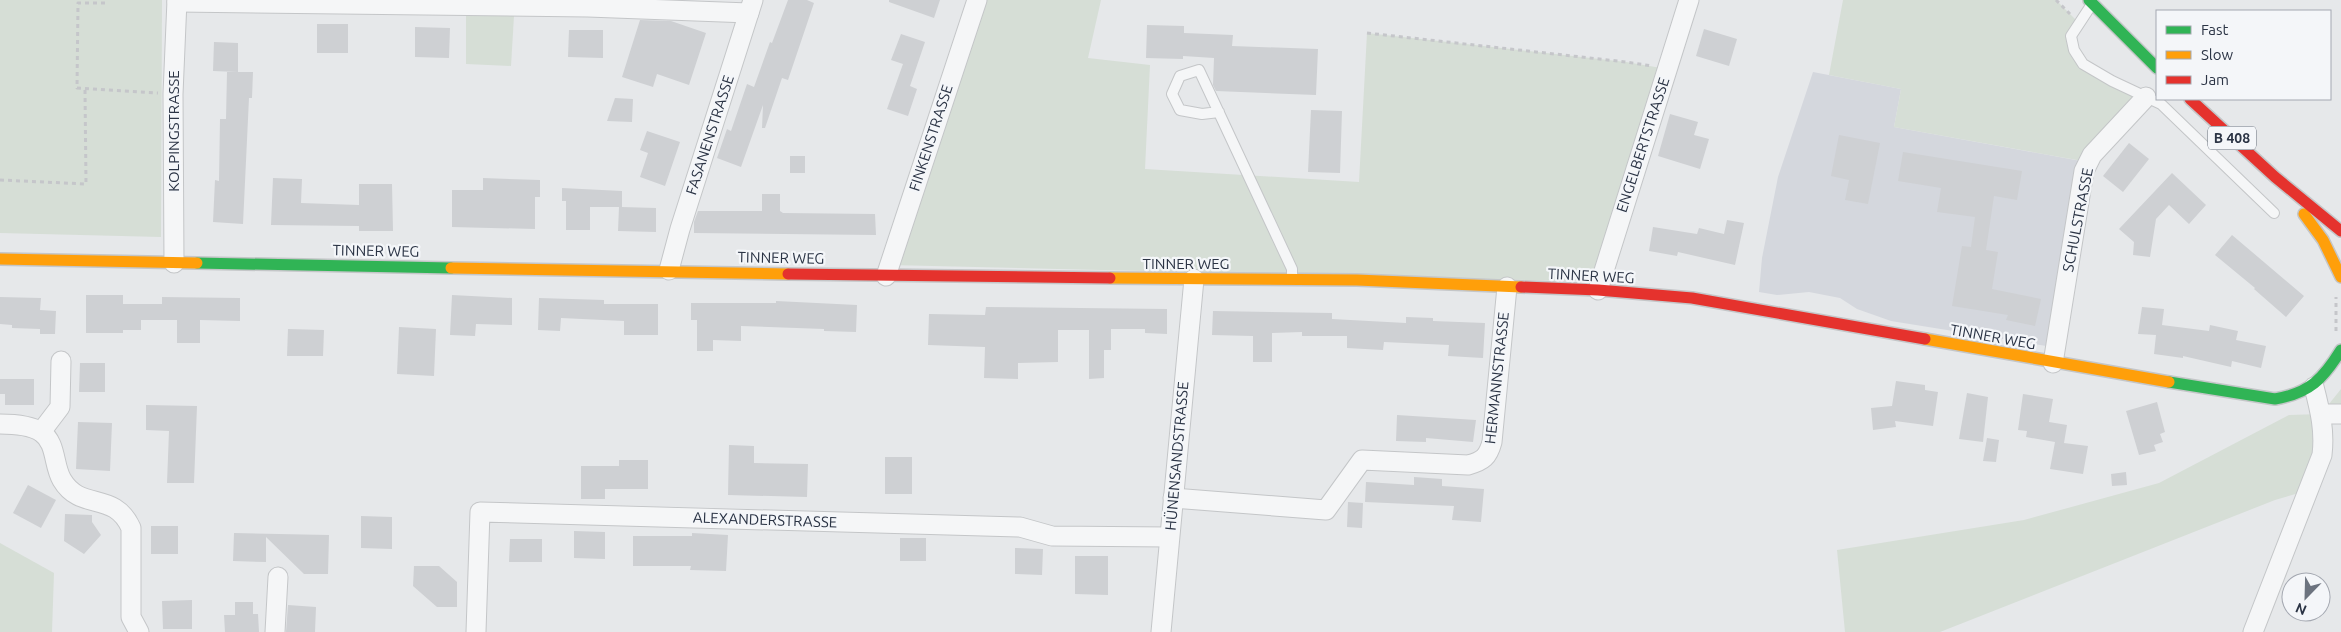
<svg xmlns="http://www.w3.org/2000/svg" width="2341" height="632" viewBox="0 0 2341 632" font-family="Ubuntu,sans-serif">
	<rect width="100%" height="100%" fill="#e6e8ea"/>
	<path fill="#d4d7dd" d="M1813,72L1901,89L1894,127L2081,161L2053,347L1891,321L1857,309L1840,298L1809,292L1777,295L1759,292L1762,258L1778,177Z"/>
	<g fill="#d6ded6">
		<path d="M0,0H162L161,237L0,233Z"/>
		<path d="M977,0H1101L1088,58L1150,65L1145,169L1359,182L1367,33L1626,62L1667,69L1601,275L1572,281L889,265Z"/>
		<path d="M1843,0H2056L2078,22L2071,36L2083,64L2146,97L2088,162L1894,127L1901,89L1829,75Z"/>
		<path d="M466,14L514,16L511,66L466,64Z"/>
		<path d="M2341,389V414H2322L2309,490L2275,500L1940,632H1845L1837,550L2024,520L2159,483L2289,415L2321,414Z"/>
		<path d="M0,543L54,573L52,632H0Z"/>
	</g>
	<g fill="#ced0d3">
		<path d="M788,0H807L814,3L788,80L782,78L765,128H762L763,105L741,167L717,158L727,129L731,131L747,84L754,87L770,42L772,43Z"/>
		<path d="M889,0H940L934,18L889,2Z"/>
		<path d="M640,20L671,21L706,33L689,85L657,74L653,87L622,77Z"/>
		<rect x="317" y="24" width="31" height="29"/>
		<path d="M1147,25L1184,26V33L1233,35L1232,46L1318,49L1316,95L1216,91L1213,85L1214,58L1183,56V59L1146,58Z"/>
		<path d="M415,27L450,28L449,58L415,57Z"/>
		<path d="M1704,29L1737,39L1729,66L1696,56Z"/>
		<path d="M569,30H603V58L568,57Z"/>
		<path d="M901,34L925,42L910,86L917,89L908,116L887,109L903,64L891,60Z"/>
		<path d="M214,42L238,43V72L213,71Z"/>
		<path d="M227,72H253L252,98H249L243,224L213,222L215,180L219,181L220,119H226Z"/>
		<path d="M615,98L633,99L632,122L607,121Z"/>
		<path d="M1311,110L1342,111L1340,173L1308,172Z"/>
		<path d="M1670,114L1698,122L1694,135L1709,139L1700,169L1658,156Z"/>
		<path d="M647,131L680,142L665,186L640,177L648,153L640,150Z"/>
		<path d="M1839,135L1880,143L1868,204L1845,200L1849,180L1831,176Z"/>
		<path d="M2129,143L2149,159L2123,192L2103,176Z"/>
		<path d="M1903,152L2022,171L2017,200L1994,196L1986,250L1998,252L1992,289L2041,299L2035,326L2006,320L2008,315L1952,306L1962,246L1971,247L1975,217L1937,212L1941,188L1898,181Z"/>
		<rect x="790" y="156" width="15" height="17"/>
		<path d="M2172,173L2206,205L2189,224L2169,205L2156,219L2150,257L2133,255L2134,242L2119,229Z"/>
		<path d="M273,178L302,179L301,203L359,205V184H392L393,231H359V226L271,225Z"/>
		<path d="M483,178L540,180V197H535V229L452,227V190H483Z"/>
		<path d="M562,188L622,191V207L656,208V232L618,231L619,207H590V230H566V201H562Z"/>
		<path d="M762,194H780V211L783,213L875,214L876,235L694,233V222L698,211H762Z"/>
		<path d="M1727,220L1744,223L1735,265L1678,252L1677,256L1649,251L1653,227L1697,234L1699,228L1724,234Z"/>
		<path d="M2232,235L2304,296L2286,317L2254,289L2255,288L2215,255Z"/>
		<path d="M86,295H123V304H162V297L240,298V321L200,320V343H177V320H141V330H123V333H86Z"/>
		<path d="M452,295L512,298V325L476,324L475,336L450,335Z"/>
		<path d="M0,297L41,298L40,310L56,311L55,334H40V329L12,328V325L0,324Z"/>
		<path d="M539,298L604,300V304H658V335H624V321L561,318L560,331L538,330Z"/>
		<path d="M776,301L857,305L856,332L824,331V329L741,326V341L713,340V351H697V320H691V303H776Z"/>
		<path d="M986,307L1167,309V334L1145,333V329H1111V350H1104V378L1089,379V330H1058V362L1018,363V379L984,378L985,347L928,345L929,314L985,315Z"/>
		<path d="M2142,307L2164,309L2162,325L2209,331L2210,325L2238,331L2236,340L2266,346L2261,368L2232,361L2231,367L2183,356V358L2154,354L2156,335L2138,334Z"/>
		<path d="M1213,311L1332,313V319L1406,323V317L1433,318V321L1485,323L1483,358L1448,356L1449,345L1384,342L1383,350L1347,348V336H1302V332L1272,333V362H1253V336L1212,335Z"/>
		<path d="M399,327L436,329L434,376L397,374Z"/>
		<path d="M288,329L324,330L323,356H287Z"/>
		<path d="M80,363H105V392H79Z"/>
		<path d="M0,379H34V405H5V394H0Z"/>
		<path d="M1896,381L1925,385V390L1938,392L1933,426L1895,421L1896,427L1873,430L1871,408L1892,406Z"/>
		<path d="M1967,393L1988,397L1983,442L1959,439Z"/>
		<path d="M2023,394L2053,399L2049,422L2067,425L2064,443L2088,446L2083,474L2050,469L2055,442L2026,437L2027,431L2018,430Z"/>
		<path d="M2157,402L2165,432L2160,434L2163,442L2154,445L2156,451L2139,455L2126,411Z"/>
		<path d="M146,405L197,406L194,483H167L169,431L146,430Z"/>
		<path d="M1397,415L1476,420L1473,442L1426,438V442L1396,441Z"/>
		<path d="M78,422L112,423L110,471L76,469Z"/>
		<path d="M1987,438L1999,440L1996,462L1983,461Z"/>
		<path d="M729,445L754,446V463L808,464L807,497L728,495Z"/>
		<rect x="885" y="457" width="27" height="37"/>
		<path d="M619,460H648V489H605V499H581V466H619Z"/>
		<path d="M2126,472L2127,485L2112,486L2111,474Z"/>
		<path d="M1414,477L1442,479V486L1484,489L1481,522L1452,520L1454,506L1365,502L1366,482L1414,485Z"/>
		<path d="M28,485L56,500L41,528L13,513Z"/>
		<path d="M1348,502L1363,503L1362,528L1347,527Z"/>
		<path d="M65,514L92,515V522L101,535L84,554L64,541Z"/>
		<path d="M361,516L392,517V549L361,548Z"/>
		<rect x="151" y="526" width="27" height="28"/>
		<path d="M574,531L605,532V559L574,558Z"/>
		<path d="M234,533L329,535L328,574H304L266,537V562L233,561Z"/>
		<path d="M692,533L728,535L726,571L690,570L691,566H633V536H692Z"/>
		<rect x="900" y="538" width="26" height="23"/>
		<path d="M510,539H542V562H509Z"/>
		<path d="M1015,548L1043,549L1042,575L1015,574Z"/>
		<path d="M1075,556H1108V595L1075,594Z"/>
		<path d="M414,566H439L457,582V607H437L413,586Z"/>
		<path d="M192,600V629H163L162,601Z"/>
		<path d="M235,602H253V614H258L259,632H225L224,615H235Z"/>
		<path d="M288,605L316,607L315,632H286Z"/>
	</g>
	<g fill="none" stroke-linecap="round" stroke-linejoin="round">
		<g stroke="#c4c6c8" stroke-width="12">
			<g id="lane">
				<path d="M2092,4L2071,36L2074,50L2083,64L2112,81L2161,104L2274,213"/>
				<path d="M1219,112L1202,114L1180,110L1172,94L1180,76L1199,70L1292,269V277"/>
			</g>
		</g>
		<g stroke="#c4c6c8" stroke-width="21">
			<g id="street">
				<path d="M177,2L588,7L749,13"/>
				<path d="M174,263L173,94L177,0"/>
				<path d="M669,270L680,229L753,0"/>
				<path d="M886,276L977,0"/>
				<path d="M1598,290L1689,0"/>
				<path d="M2053,363L2084,171L2092,155L2146,97"/>
				<path d="M2321,414H2341"/>
				<path d="M0,424C13,424 30,425 41,432C57,443 53,465 62,480C81,512 114,490 131,528V617L139,632"/>
				<path d="M41,432L60,407L61,361"/>
				<path d="M1173,498L1326,510L1362,460L1468,465C1483,461 1488,457 1492,442L1507,287"/>
				<path d="M275,632L278,577"/>
				<path d="M476,632L480,512L1020,527L1052,536L1169,537"/>
				<path d="M1161,632L1194,279"/>
				<path d="M2253,632L2322,455C2325,431 2320,410 2314,387"/>
			</g>
		</g>
		<g stroke="#c4c6c8" stroke-width="14">
			<g id="fast">
				<path d="M2089,0L2157,68"/>
				<path d="M197,263L451,268"/>
				<path d="M2169,382L2275,399C2310,393 2323,379 2341,350"/>
			</g>
		</g>
		<g stroke="#c4c6c8" stroke-width="14">
			<g id="slow">
				<path d="M2304,214L2323,240L2341,277"/>
				<path d="M0,259L197,263"/>
				<path d="M451,268L788,274"/>
				<path d="M1110,278L1357,280L1521,287"/>
				<path d="M1925,339L2169,382"/>
			</g>
		</g>
		<g stroke="#c4c6c8" stroke-width="14">
			<g id="jam">
				<path d="M2190,99L2275,177L2341,231"/>
				<path d="M788,274L1110,278"/>
				<path d="M1521,287L1598,290L1692,298L1925,339"/>
			</g>
		</g>
		<g stroke="#c5c6ca" stroke-width="3" stroke-dasharray="4 4" stroke-linecap="butt">
			<path d="M2056,0L2070,14"/>
			<path d="M105,3H78L77,88L158,93"/>
			<path d="M1367,33L1626,62L1652,66"/>
			<path d="M0,180L86,184L85,89"/>
			<path d="M2336,331V297"/>
		</g>
		<use href="#lane" stroke="#f5f6f7" stroke-width="10"/>
		<use href="#street" stroke="#f5f6f7" stroke-width="19"/>
		<use href="#fast" stroke="#30b455" stroke-width="11"/>
		<use href="#slow" stroke="#ff9f0a" stroke-width="11"/>
		<use href="#jam" stroke="#e5322d" stroke-width="11"/>
	</g>
	<g text-anchor="middle" stroke-width="4.5" stroke-linejoin="round" paint-order="stroke">
		<rect fill="#f4f6f9" stroke="#676e7b" stroke-width="1" x="2208" y="126.5" width="48" height="23" rx="4"/>
		<g font-size="14" font-weight="bold" fill="#2b3445">
			<text x="2232" y="143">B 408</text>
		</g>
		<g font-size="15" fill="#2b3445" stroke="#f4f6f9">
			<text transform="translate(174 131) rotate(-90)" y="5">KOLPINGSTRASSE</text>
			<text transform="translate(710 135) rotate(-72)" y="5">FASANENSTRASSE</text>
			<text transform="translate(931 138) rotate(-72)" y="5">FINKENSTRASSE</text>
			<text transform="translate(1643 145) rotate(-72)" y="5">ENGELBERTSTRASSE</text>
			<text transform="translate(2078 220) rotate(-79)" y="5">SCHULSTRASSE</text>
			<text transform="translate(376 251) rotate(1)" y="5">TINNER WEG</text>
			<text transform="translate(781 258) rotate(1)" y="5">TINNER WEG</text>
			<text x="1186" y="269">TINNER WEG</text>
			<text transform="translate(1591 276) rotate(3)" y="5">TINNER WEG</text>
			<text transform="translate(1993 337) rotate(10)" y="5">TINNER WEG</text>
			<text transform="translate(1497 378) rotate(-84)" y="5">HERMANNSTRASSE</text>
			<text transform="translate(1177 456) rotate(-85)" y="5">HÜNENSANDSTRASSE</text>
			<text transform="translate(765 520) rotate(2)" y="5">ALEXANDERSTRASSE</text>
		</g>
	</g>
	<rect x="2156" y="10" width="175" height="90" fill="#f4f6f9" stroke="#a4a8b1"/>
	<rect x="2166" y="26" width="25" height="8" fill="#30b455" stroke="#a4a8b1"/>
	<text x="2201" y="35" font-size="15" fill="#2b3445">Fast</text>
	<rect x="2166" y="51" width="25" height="8" fill="#ff9f0a" stroke="#a4a8b1"/>
	<text x="2201" y="60" font-size="15" fill="#2b3445">Slow</text>
	<rect x="2166" y="76" width="25" height="8" fill="#e5322d" stroke="#a4a8b1"/>
	<text x="2201" y="85" font-size="15" fill="#2b3445">Jam</text>
	<g transform="translate(2306 597) rotate(203)"><circle r="24" fill="#f4f6f9" stroke="#a4a8b1"/>
	<path d="M0-4L9 19L0 12L-9 19Z" fill="#6c737f"/>
	<text y="-8" font-size="14" font-weight="bold" text-anchor="middle" fill="#2b3445">N</text>
	</g>
</svg>
